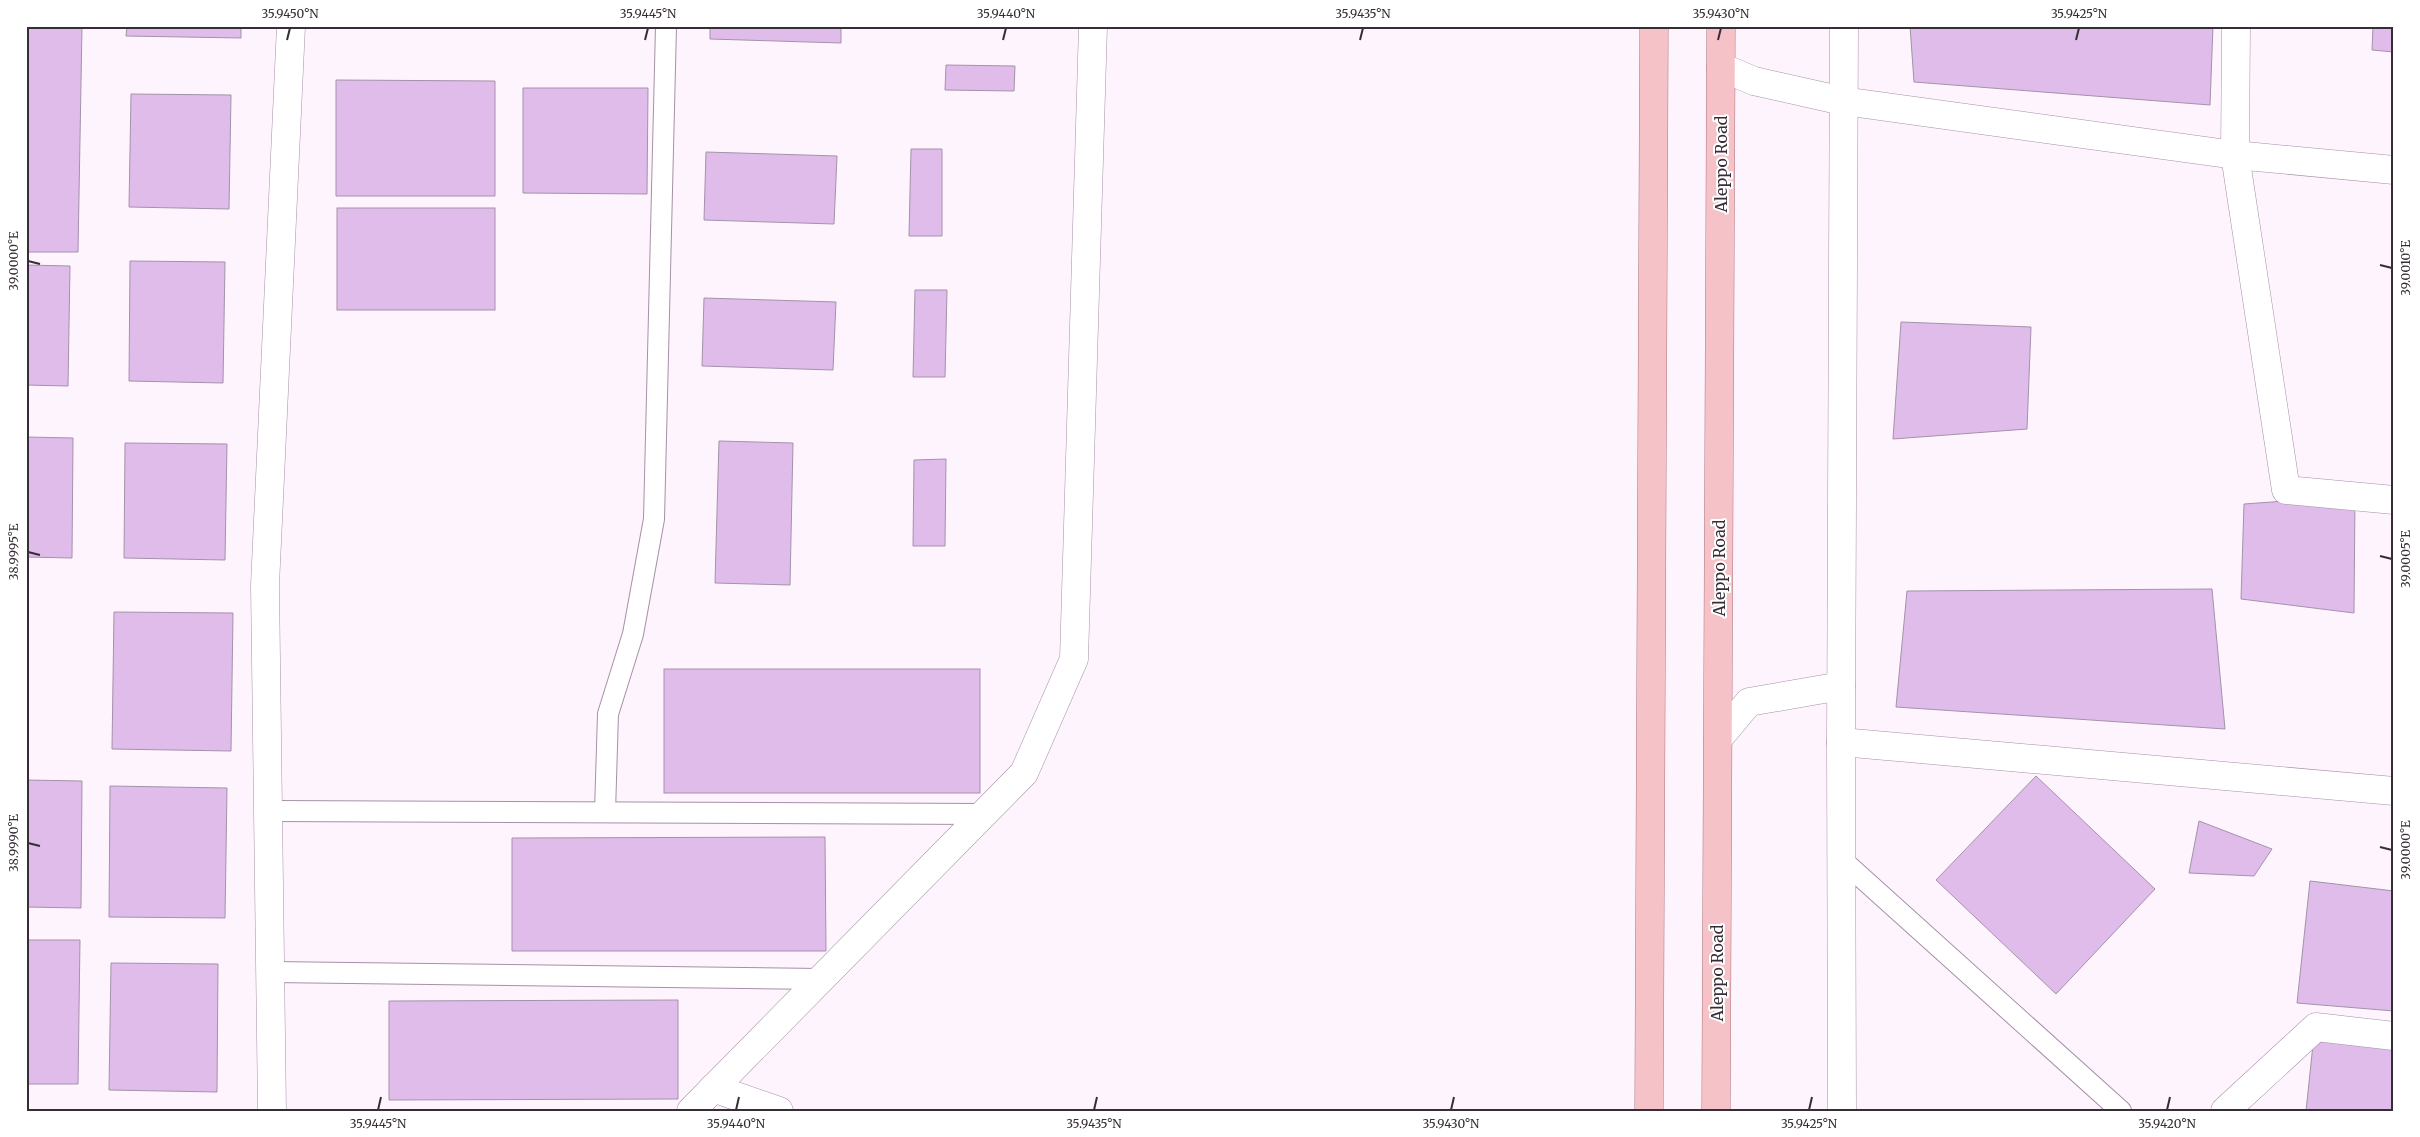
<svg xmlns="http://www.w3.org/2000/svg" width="2420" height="1137" viewBox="0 0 2420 1137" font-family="Merriweather,serif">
	<rect width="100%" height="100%" fill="#fef4fe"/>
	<g fill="#dfbcea" stroke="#a492aa">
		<path d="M26,26H82L78,252H26Z"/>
		<path d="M127,26H241V38L126,36Z"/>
		<path d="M710,26H841V43L710,39Z"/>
		<path d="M1910,26H2213L2210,105L1914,82Z"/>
		<path d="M2373,26H2394V52L2372,50Z"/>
		<path d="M946,65L1015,66L1014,91L945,90Z"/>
		<path d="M336,80L495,81V196H336Z"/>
		<path d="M523,88H648L647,194L523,193Z"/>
		<path d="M131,94L231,95L229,209L129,207Z"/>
		<path d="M911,149H942V236H909Z"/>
		<path d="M706,152L837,156L834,224L704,220Z"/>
		<rect x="337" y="208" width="158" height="102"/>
		<path d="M130,261L225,262L223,383L129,381Z"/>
		<path d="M26,265L70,266L68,386L26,385Z"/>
		<path d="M915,290H947L945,377H913Z"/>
		<path d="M704,298L836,302L833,370L702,366Z"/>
		<path d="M1901,322L2031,327L2027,429L1893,439Z"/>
		<path d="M26,437L73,438L72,558L26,557Z"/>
		<path d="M719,441L793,443L790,585L715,583Z"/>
		<path d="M125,443L227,444L225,560L124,558Z"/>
		<path d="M946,459L945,546H913L914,460Z"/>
		<path d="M2355,496L2354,613L2241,599L2244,504Z"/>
		<path d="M2212,589L2225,729L1896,707L1907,591Z"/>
		<path d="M114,612L233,613L231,751L112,749Z"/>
		<rect x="664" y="669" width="316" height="124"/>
		<path d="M2036,776L2155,889L2056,994L1936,880Z"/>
		<path d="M26,780L82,781L81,908L26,907Z"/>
		<path d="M110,786L227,788L225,918L109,917Z"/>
		<path d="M2199,821L2272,849L2254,876L2189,873Z"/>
		<path d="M825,837L826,951H512V838Z"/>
		<path d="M2310,881L2394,891V1011L2297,1003Z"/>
		<path d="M26,940H80L78,1084H26Z"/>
		<path d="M111,963L218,964L217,1092L109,1090Z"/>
		<path d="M678,1000V1099L389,1100V1001Z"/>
		<path d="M2314,1035L2394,1044V1111H2306Z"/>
	</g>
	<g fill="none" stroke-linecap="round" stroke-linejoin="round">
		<g stroke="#a690a7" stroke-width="22">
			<g id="service">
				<path d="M269,811L983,814"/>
				<path d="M605,812L608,714L633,634L654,519L666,26"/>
				<path d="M1841,859L2121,1111"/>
				<path d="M271,972L820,979"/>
			</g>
		</g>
		<g stroke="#a690a7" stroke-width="29">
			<g id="minor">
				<path d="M2236,26L2235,155L2286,490L2394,500"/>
				<path d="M1721,67L1754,81L1843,101L2235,155L2394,170"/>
				<path d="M1718,739L1749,702L1841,686"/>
				<path d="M1841,742L2394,791"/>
				<path d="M713,1088L779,1111"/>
				<path d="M272,1111L265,585L291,26"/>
				<path d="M691,1111L1024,773L1074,659L1093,26"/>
				<path d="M1842,1111L1841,742L1844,26"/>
				<path d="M2225,1111L2316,1027L2394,1036"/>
			</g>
		</g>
		<g stroke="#ae747c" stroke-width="29">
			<g id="primary">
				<path d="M1649,1111L1654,26"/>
				<path d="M1716,1111L1721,26"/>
			</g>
		</g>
		<use href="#service" stroke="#fff" stroke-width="20"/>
		<use href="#minor" stroke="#fff" stroke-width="28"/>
		<use href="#primary" stroke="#f5c3c7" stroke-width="28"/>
	</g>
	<path fill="none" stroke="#362d36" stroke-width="2" d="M287,40L290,28M645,40L648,28M1003,40L1006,28M1360,40L1363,28M1718,40L1721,28M2076,40L2079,28M28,261L40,264M2380,265L2392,268M28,552L40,555M2380,556L2392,559M28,843L40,846M2380,847L2392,850M378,1110L381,1097M736,1110L739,1097M1094,1110L1097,1097M1451,1110L1454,1097M1809,1110L1812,1097M2167,1110L2170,1097"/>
	<g text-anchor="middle" stroke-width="4" stroke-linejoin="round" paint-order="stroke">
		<g font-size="16" fill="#362d36" stroke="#fff">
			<text transform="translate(1721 164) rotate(-90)" y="6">Aleppo Road</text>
			<text transform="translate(1719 568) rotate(-90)" y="6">Aleppo Road</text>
			<text transform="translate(1717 973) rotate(-90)" y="6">Aleppo Road</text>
		</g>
	</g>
	<rect width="2420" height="1137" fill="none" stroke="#ffffff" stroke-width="55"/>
	<rect x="28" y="28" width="2364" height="1082" fill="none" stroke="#362d36" stroke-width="2"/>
	<g font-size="12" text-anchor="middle" fill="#362d36">
		<text x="290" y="18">35.9450°N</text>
		<text x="648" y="18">35.9445°N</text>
		<text x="1006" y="18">35.9440°N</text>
		<text x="1363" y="18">35.9435°N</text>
		<text x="1721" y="18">35.9430°N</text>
		<text x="2079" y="18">35.9425°N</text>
		<text transform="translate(14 261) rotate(-90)" y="4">39.0000°E</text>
		<text transform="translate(2406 268) rotate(-90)" y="4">39.0010°E</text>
		<text transform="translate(14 552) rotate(-90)" y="4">38.9995°E</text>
		<text transform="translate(2406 559) rotate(-90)" y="4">39.0005°E</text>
		<text transform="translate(14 843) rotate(-90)" y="4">38.9990°E</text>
		<text transform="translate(2406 850) rotate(-90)" y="4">39.0000°E</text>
		<text x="378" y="1128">35.9445°N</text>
		<text x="736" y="1128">35.9440°N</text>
		<text x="1094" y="1128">35.9435°N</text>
		<text x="1451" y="1128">35.9430°N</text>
		<text x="1809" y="1128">35.9425°N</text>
		<text x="2167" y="1128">35.9420°N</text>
	</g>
</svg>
